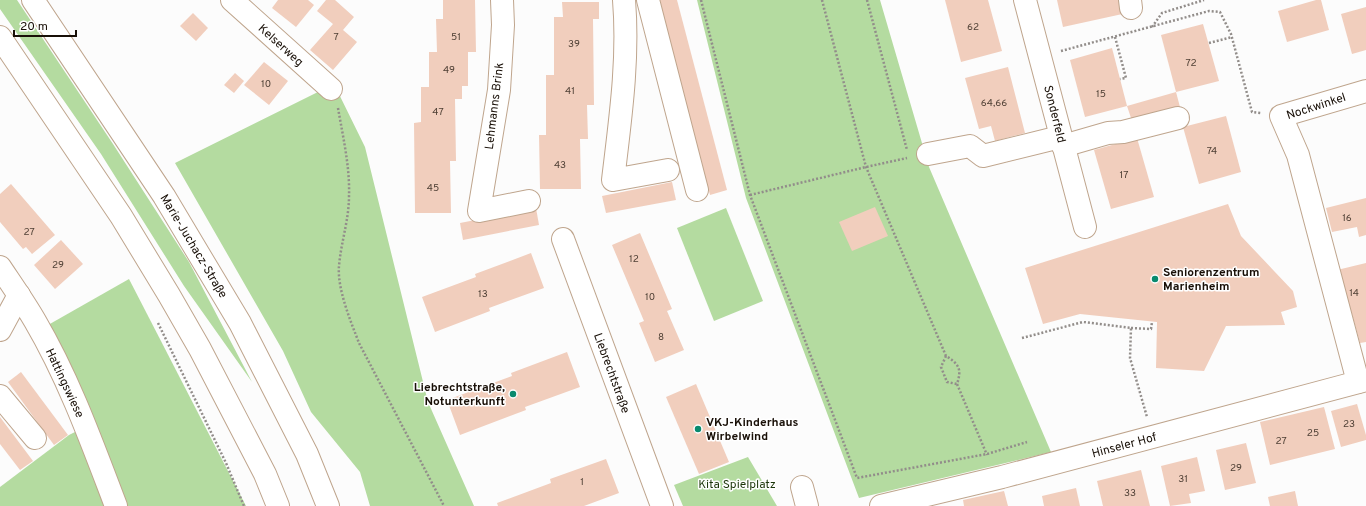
<svg xmlns="http://www.w3.org/2000/svg" width="1366" height="506" viewBox="0 0 1366 506" font-family="Overpass,sans-serif">
	<rect width="100%" height="100%" fill="#fcfcfc"/>
	<g fill="#b4dba0">
		<path d="M0,0H17L113,144L189,262L252,382L184,286L101,154L0,9Z"/>
		<path d="M697,0H880L929,167L1051,452L859,498L746,198Z"/>
		<path d="M334,84L365,147L428,402L474,506H370L360,472L311,412L283,351L175,163Z"/>
		<path d="M726,208L763,301L714,321L677,228Z"/>
		<path d="M129,279L246,506H119L41,329Z"/>
		<path d="M83,428L113,506H0V487L69,435Z"/>
		<path d="M748,457L777,506H683L674,485Z"/>
	</g>
	<g fill="#f1cebd">
		<path d="M278,0H308L314,5L296,27L272,8Z"/>
		<path d="M326,0H335L354,17L343,30L357,42L333,70L310,50L333,24L317,11Z"/>
		<path d="M443,0H475L476,52H468V86H462V99H455L456,161H450L451,213H415L414,123L421,122V87H429V52H437L436,19H443Z"/>
		<path d="M659,0H677L727,190L710,195Z"/>
		<path d="M945,0H988L1002,51L961,62Z"/>
		<path d="M1057,0H1124L1127,13L1063,27Z"/>
		<path d="M1316,0H1321L1329,30L1287,42L1278,11Z"/>
		<path d="M562,2H599V19H593L594,105H587L588,139H580L581,189H540L539,135H546V75H554V17H563Z"/>
		<path d="M1366,7V50L1352,54L1341,14Z"/>
		<path d="M193,13L208,28L196,41L180,26Z"/>
		<path d="M1203,24L1219,81L1176,92L1161,35Z"/>
		<path d="M1112,48L1127,106L1085,117L1070,60Z"/>
		<path d="M264,62L288,81L269,105L244,85Z"/>
		<path d="M1008,67L1025,133L995,141L991,126L979,129L965,78Z"/>
		<path d="M235,73L244,81L234,93L224,85Z"/>
		<path d="M1176,92L1180,107L1132,121L1127,106Z"/>
		<path d="M1226,116L1241,172L1199,184L1183,127Z"/>
		<path d="M1137,138L1154,197L1111,209L1094,150Z"/>
		<path d="M672,182L676,200L606,213L602,196Z"/>
		<path d="M11,184L55,235L32,254L26,247L23,249L0,222V194Z"/>
		<path d="M1366,198V235L1359,237L1357,227L1332,232L1326,208Z"/>
		<path d="M1228,204L1241,236L1293,291L1297,307L1281,312L1285,325L1226,326L1204,371L1156,368L1157,322L1080,314L1043,324L1025,268Z"/>
		<path d="M875,207L888,236L852,251L839,222Z"/>
		<path d="M536,208L539,225L463,240L460,223Z"/>
		<path d="M640,233L672,309L667,311L684,350L655,362L639,323L644,321L612,245Z"/>
		<path d="M61,240L83,264L55,289L34,265Z"/>
		<path d="M531,253L544,288L489,308L490,311L435,332L422,297L476,277L475,274Z"/>
		<path d="M1366,263V342L1360,343L1352,314L1348,315L1337,270Z"/>
		<path d="M567,352L580,387L525,407L526,410L460,435L447,400L512,376L511,373Z"/>
		<path d="M21,372L68,435L54,445L8,382Z"/>
		<path d="M696,384L729,462L699,474L666,397Z"/>
		<path d="M1357,404L1366,435V440L1341,447L1331,411Z"/>
		<path d="M1324,407L1335,449L1270,465L1260,422Z"/>
		<path d="M0,417L33,461L20,470L0,444Z"/>
		<path d="M1246,443L1256,483L1225,490L1216,450Z"/>
		<path d="M1197,457L1205,491L1189,494L1191,503L1170,506L1161,466Z"/>
		<path d="M606,459L619,493L584,506H498L497,503L551,483L550,479Z"/>
		<path d="M1141,470L1150,506H1103L1097,481Z"/>
		<path d="M1076,488L1080,506H1044L1042,496Z"/>
		<path d="M1004,491L1008,506H964L963,500Z"/>
		<path d="M1295,491L1298,506H1270L1268,497Z"/>
	</g>
	<g fill="none" stroke-linecap="round" stroke-linejoin="round">
		<g stroke="#bfa58d" stroke-width="24">
			<g id="minor">
				<path d="M232,0L331,89"/>
				<path d="M502,0L503,25L499,90L479,211L529,201"/>
				<path d="M624,0C629,60 620,121 613,180L668,170"/>
				<path d="M648,0L697,190"/>
				<path d="M1025,0L1085,227"/>
				<path d="M1130,0L1131,8"/>
				<path d="M1063,146L1108,133L1123,132L1178,118"/>
				<path d="M928,154L970,146L983,156L1060,137"/>
				<path d="M563,239L662,506"/>
				<path d="M0,267C12,285 24,302 35,321C69,379 92,443 116,506"/>
				<path d="M0,330L19,295"/>
				<path d="M1358,382L1298,155L1281,116L1366,91"/>
				<path d="M0,396L35,438"/>
				<path d="M802,487L807,506"/>
				<path d="M881,506L1002,477L1366,380"/>
			</g>
		</g>
		<g stroke="#bfa58d" stroke-width="24">
			<g id="major">
				<path d="M33,0L164,196L240,323L307,454L328,506"/>
				<path d="M0,37L121,216L169,295L200,349L265,474L278,506"/>
			</g>
		</g>
		<g stroke="#928d8a" stroke-width="2.5" stroke-dasharray="2 2" stroke-linecap="butt">
			<path d="M701,0L750,195L857,478L987,454L1027,442"/>
			<path d="M822,0L866,167L946,356C959,364 962,369 957,384L987,455"/>
			<path d="M867,0L907,150"/>
			<path d="M1152,27L1162,13L1204,0"/>
			<path d="M1115,37L1126,78L1120,79"/>
			<path d="M1209,43L1232,37"/>
			<path d="M1061,51L1209,11L1220,12L1231,34L1252,112L1261,113"/>
			<path d="M338,108C343,137 350,167 349,196C349,220 341,242 339,266C337,289 351,322 359,343L444,506"/>
			<path d="M750,195L866,167L907,158"/>
			<path d="M158,323L226,463L244,506"/>
			<path d="M1131,328L1151,329L1152,322"/>
			<path d="M1022,338L1083,322L1131,328L1130,358L1147,417"/>
			<path d="M946,356L941,367L947,382L957,384"/>
		</g>
		<use href="#minor" stroke="#fff" stroke-width="22"/>
		<use href="#major" stroke="#fff" stroke-width="22"/>
	</g>
	<g fill="#088a6e" stroke="#fff" stroke-width="1.5">
		<circle cx="1155" cy="279" r="4"/>
		<circle cx="513" cy="394" r="4"/>
		<circle cx="698" cy="429" r="4"/>
	</g>
	<g text-anchor="middle" stroke-width="3" stroke-linejoin="round" paint-order="stroke">
		<g font-size="10" fill="#4e3f34">
			<text x="973" y="30">62</text>
			<text x="336" y="40">7</text>
			<text x="456" y="40">51</text>
			<text x="574" y="47">39</text>
			<text x="1191" y="66">72</text>
			<text x="449" y="73">49</text>
			<text x="266" y="87">10</text>
			<text x="570" y="94">41</text>
			<text x="1101" y="97">15</text>
			<text x="994" y="106">64,66</text>
			<text x="438" y="115">47</text>
			<text x="1212" y="154">74</text>
			<text x="560" y="168">43</text>
			<text x="1124" y="178">17</text>
			<text x="433" y="191">45</text>
			<text x="1347" y="221">16</text>
			<text x="29" y="235">27</text>
			<text x="634" y="262">12</text>
			<text x="58" y="268">29</text>
			<text x="1354" y="296">14</text>
			<text x="483" y="297">13</text>
			<text x="650" y="300">10</text>
			<text x="661" y="340">8</text>
			<text x="1349" y="427">23</text>
			<text x="1313" y="436">25</text>
			<text x="1281" y="444">27</text>
			<text x="1236" y="471">29</text>
			<text x="1183" y="482">31</text>
			<text x="582" y="485">1</text>
			<text x="1130" y="496">33</text>
		</g>
		<g font-size="12" fill="#180f07" stroke="#fff">
			<text transform="translate(281 45) rotate(42)" y="4">Kelserweg</text>
			<text transform="translate(494 106) rotate(-83)" y="4">Lehmanns Brink</text>
			<text transform="translate(1316 106) rotate(-18)" y="4">Nockwinkel</text>
			<text transform="translate(1055 114) rotate(76)" y="4">Sonderfeld</text>
			<text transform="translate(194 246) rotate(59)" y="4">Marie-Juchacz-Straße</text>
			<text transform="translate(612 373) rotate(70)" y="4">Liebrechtstraße</text>
			<text transform="translate(65 383) rotate(65)" y="4">Hattingswiese</text>
			<text transform="translate(1124 445) rotate(-15)" y="4">Hinseler Hof</text>
		</g>
		<g font-size="12" font-weight="bold" fill="#180f07" stroke="#fff" text-anchor="start">
			<text x="1163" y="276">Seniorenzentrum<tspan x="1163" dy="14">Marienheim</tspan></text>
			<text x="505" y="391" text-anchor="end">Liebrechtstraße,<tspan x="505" dy="14">Notunterkunft</tspan></text>
			<text x="706" y="426">VKJ-Kinderhaus<tspan x="706" dy="14">Wirbelwind</tspan></text>
		</g>
		<g font-size="12" fill="#1c360a" stroke="#fff">
			<text x="737" y="488">Kita Spielplatz</text>
		</g>
	</g>
	<path d="M14 30v6h62v-6" fill="none" stroke="#180f07" stroke-width="2"/>
	<text x="20" y="30" font-size="12" fill="#180f07" stroke="#ffffff" stroke-width="3" paint-order="stroke">20 m</text>
</svg>
